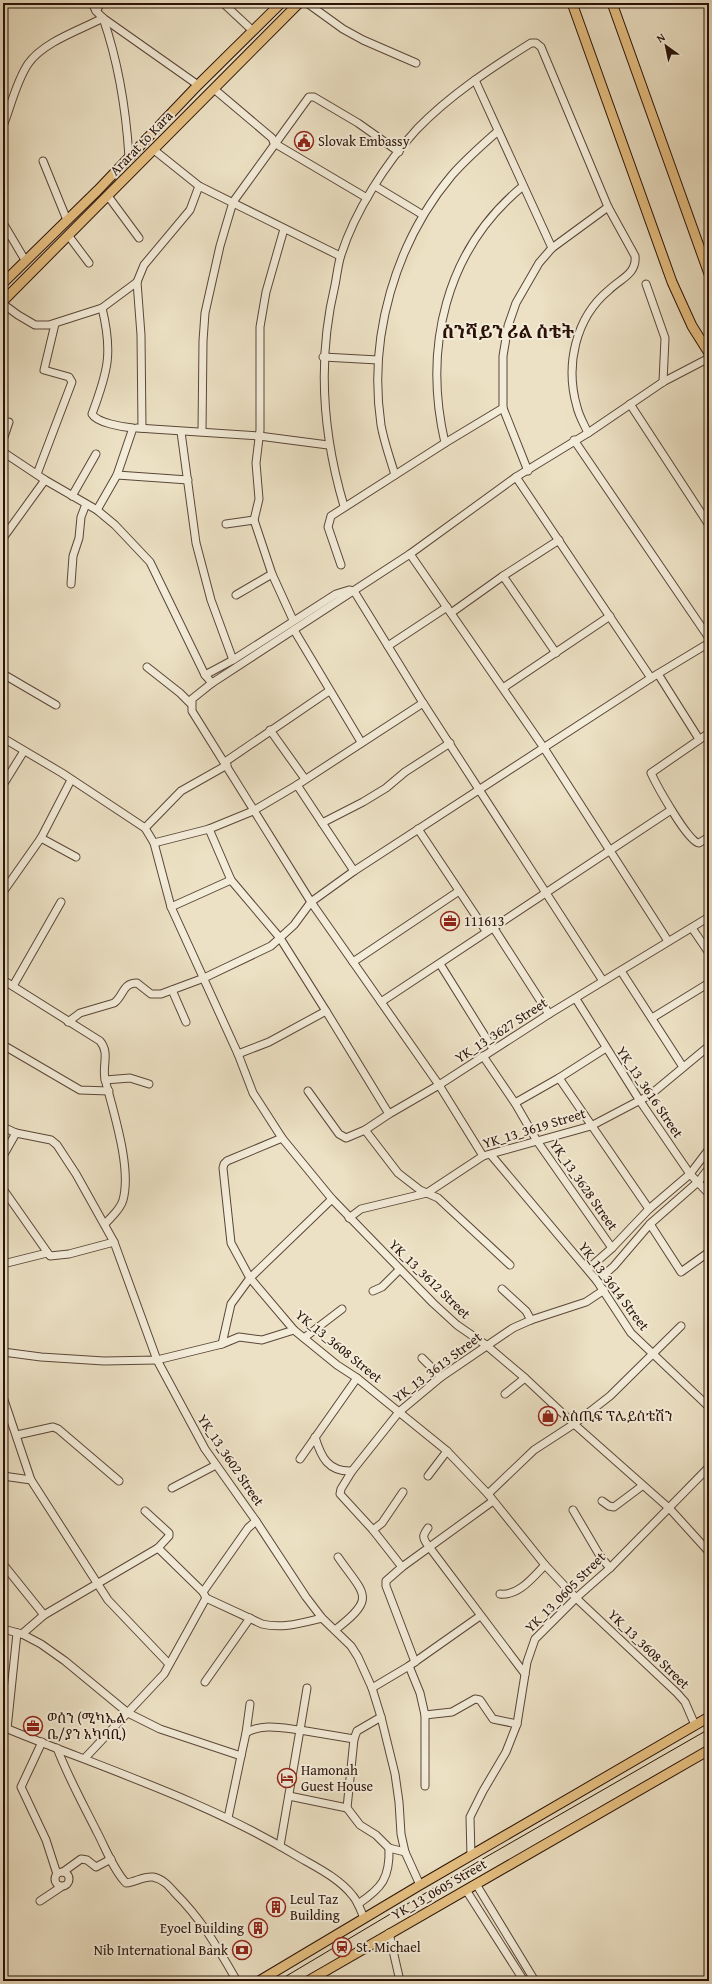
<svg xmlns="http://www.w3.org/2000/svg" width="712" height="1984" viewBox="0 0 712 1984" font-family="'Gentium Book Plus','Noto Serif Ethiopic',serif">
	<rect width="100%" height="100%" fill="#ece1c4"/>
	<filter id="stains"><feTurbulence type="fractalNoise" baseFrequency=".005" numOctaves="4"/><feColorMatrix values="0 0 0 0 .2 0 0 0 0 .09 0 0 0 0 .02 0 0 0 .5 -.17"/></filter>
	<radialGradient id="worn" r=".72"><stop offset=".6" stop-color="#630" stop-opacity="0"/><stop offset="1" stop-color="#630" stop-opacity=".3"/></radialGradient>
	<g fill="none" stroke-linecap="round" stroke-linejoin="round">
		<g stroke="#5a4638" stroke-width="9">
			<g id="minor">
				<path d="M92,3L96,11L103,18L198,85"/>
				<path d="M223,3L253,31"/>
				<path d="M307,3L343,29L363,40L416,63"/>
				<path d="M96,11L101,3"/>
				<path d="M103,18C119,64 126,109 129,157"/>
				<path d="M475,80L552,248L608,207"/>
				<path d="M214,89L272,138L274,143L367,198"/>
				<path d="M3,126C11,106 16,82 28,64C43,42 80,30 103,18"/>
				<path d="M154,150L199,186L340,256"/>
				<path d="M43,161L67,220"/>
				<path d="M375,186L423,215"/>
				<path d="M108,196L139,238"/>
				<path d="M3,223L25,260"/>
				<path d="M68,235L89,263"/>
				<path d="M646,284L665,338L663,382"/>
				<path d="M3,304L18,315L35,325H49L102,308L137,282"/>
				<path d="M323,357L378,360"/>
				<path d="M630,404L709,525"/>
				<path d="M137,428L259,436L328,445"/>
				<path d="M142,428L141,335L137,282L144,265L190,210L199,186"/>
				<path d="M202,431L203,341L205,313L220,246L233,202L309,97H314L358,123L399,152"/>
				<path d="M181,432L196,543L211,600L233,660"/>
				<path d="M3,440L9,422"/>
				<path d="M574,440L709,638"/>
				<path d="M445,443L503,408"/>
				<path d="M3,452L45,480L97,510L115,525L150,562L205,675L212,683L410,554L516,477L588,433L663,382L709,358"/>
				<path d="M528,471L503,408V356L508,326L516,303L539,263L552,248"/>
				<path d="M37,474L72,382L69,377L44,370L55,324"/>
				<path d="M117,475L188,480"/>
				<path d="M395,475L445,443C423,348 445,250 523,186"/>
				<path d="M516,477L651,678"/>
				<path d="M72,496L96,454"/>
				<path d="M344,506C322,432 317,360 335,285C337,275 338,264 341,255C355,211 386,163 417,129C450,95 491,68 531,43H536L541,47L608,207L635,256C637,274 620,279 609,290C575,318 565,366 577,407C579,416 584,424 588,433"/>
				<path d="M97,510L117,475L133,428C123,427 97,423 92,414C108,371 113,353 102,308"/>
				<path d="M254,520L259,499L256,463L260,430V327L266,292L284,229"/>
				<path d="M226,524L254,520L272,574L293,620"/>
				<path d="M3,538L45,480"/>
				<path d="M410,554L544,748L668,941"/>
				<path d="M341,565L328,527L331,516L395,475C390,458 384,442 381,425C368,337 395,243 452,175C466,159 482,145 498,131"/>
				<path d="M71,584L73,556L79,538L81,517L86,504"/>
				<path d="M236,595L272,574"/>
				<path d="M451,613L503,576"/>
				<path d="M294,630L361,742"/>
				<path d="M388,646L447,607"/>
				<path d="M556,653L503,576L559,540"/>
				<path d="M147,667L180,693L191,704"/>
				<path d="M3,674L56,705"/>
				<path d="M658,674L699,739"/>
				<path d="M205,675L233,660L336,594L349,590L354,591L423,703L603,981"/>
				<path d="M212,683L192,699V711L311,902L381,1002L671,810"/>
				<path d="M503,688L610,616"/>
				<path d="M270,730L305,779"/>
				<path d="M709,733L651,773C656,784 689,844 699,843L709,837"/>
				<path d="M3,738L62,773L145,828L154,843L171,907L238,1054L253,1093L282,1138L332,1199L433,1303L457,1325L486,1345L525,1378L574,1424L670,1509L709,1552"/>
				<path d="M225,762L329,691"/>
				<path d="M3,785L24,751"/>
				<path d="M297,785L354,871"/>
				<path d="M322,823L363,802L386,788L405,772L450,743"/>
				<path d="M145,828L181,791L227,765"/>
				<path d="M209,829L231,880L280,938L326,1011L269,1042L238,1054"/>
				<path d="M418,829L486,931"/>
				<path d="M41,838L76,857"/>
				<path d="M154,843L209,829L253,811L297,785L423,703"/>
				<path d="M3,892L41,838L71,780"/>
				<path d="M171,907L231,880"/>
				<path d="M493,927L549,1014"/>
				<path d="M692,928L709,953"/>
				<path d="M353,962L459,891"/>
				<path d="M440,964L493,1049"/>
				<path d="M621,971L683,1067"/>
				<path d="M3,980L100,1041C110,1053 102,1065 105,1079C113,1111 132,1168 123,1200C121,1209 111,1217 105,1224"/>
				<path d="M13,986L61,902"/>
				<path d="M172,990L186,1022"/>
				<path d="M576,999L640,1101L690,1174L709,1194"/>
				<path d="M381,1002L439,1085L483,1156"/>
				<path d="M326,1011L389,1114"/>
				<path d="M652,1018L709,983"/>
				<path d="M68,1022L80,1013L114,1003C124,996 122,983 137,983L151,994H161L204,978L271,946L294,925L311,902L354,871L651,678L709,643"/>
				<path d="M3,1045L80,1090L109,1091"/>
				<path d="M483,1056L515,1103L537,1141L612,1248"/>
				<path d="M559,1078L649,1209"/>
				<path d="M105,1080L130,1078L149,1084"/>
				<path d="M308,1091L339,1134L346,1138L365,1130"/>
				<path d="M515,1103L559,1078L606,1048"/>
				<path d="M3,1127L16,1133L51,1140L57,1145L76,1174L114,1242L157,1360L205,1449L256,1521L306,1597L322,1618L351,1646L358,1657L372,1688L381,1717L395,1774L399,1802L401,1834L405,1852L420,1885"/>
				<path d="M282,1138L227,1161L224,1164L223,1168L231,1243L250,1278L294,1330L337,1365L357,1378L447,1451L488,1494L545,1565L576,1598L677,1693L685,1702L695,1725"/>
				<path d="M491,1155L597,1281L631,1333L709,1407"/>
				<path d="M3,1156L16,1133"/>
				<path d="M3,1189L50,1256L69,1254L114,1242"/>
				<path d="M349,1218L361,1209L427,1193L483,1156L591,1126L650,1095L709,1046"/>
				<path d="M650,1224L681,1272L709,1252"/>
				<path d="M3,1264L47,1253"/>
				<path d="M510,1265L438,1198L420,1190L398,1173L365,1130L389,1114L439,1085L549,1014L709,917"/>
				<path d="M588,1269L612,1248L649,1209L690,1174L709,1149"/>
				<path d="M597,1281L614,1266L650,1224L699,1181L709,1168"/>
				<path d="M502,1289L526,1311L531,1320"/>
				<path d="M373,1291L382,1287L399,1270"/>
				<path d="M304,1338L342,1309"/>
				<path d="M222,1344L231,1304L250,1278L332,1199"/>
				<path d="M3,1352L41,1357L104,1361L157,1360L222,1344L239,1337L262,1340L294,1330"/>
				<path d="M422,1358L441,1377"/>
				<path d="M505,1394L525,1378"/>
				<path d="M3,1397L31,1480"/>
				<path d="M17,1435L53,1427L58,1429L119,1481"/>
				<path d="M315,1437C321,1457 328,1472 352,1471"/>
				<path d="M300,1459L357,1378"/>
				<path d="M3,1476L31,1480L108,1600L169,1664"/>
				<path d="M428,1476L447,1451"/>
				<path d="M172,1488L216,1465"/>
				<path d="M488,1494L534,1450L574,1424L610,1396L681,1326"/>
				<path d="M602,1501L609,1506L614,1507L642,1486"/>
				<path d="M573,1510L600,1556L610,1568"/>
				<path d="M428,1528C423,1535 422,1537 427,1544L525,1674"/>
				<path d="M373,1530L382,1523L403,1492"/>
				<path d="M158,1548L203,1592"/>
				<path d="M3,1564L44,1615"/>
				<path d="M402,1567L373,1530L340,1494L341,1489L352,1471L399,1412L441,1377L513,1328L531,1320L586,1302L604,1290"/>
				<path d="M500,1594C519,1596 533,1577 545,1565"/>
				<path d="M206,1598L203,1592L248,1528L256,1521"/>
				<path d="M3,1629L22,1634L41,1644L65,1661L128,1713L160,1729L241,1756L228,1818"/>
				<path d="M335,1630C378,1597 364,1595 338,1557"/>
				<path d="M22,1634L44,1615L158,1548L169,1536V1533L145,1511"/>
				<path d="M415,1662L386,1586V1581L402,1567L493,1501"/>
				<path d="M409,1666L420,1693L425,1715V1786"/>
				<path d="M205,1682L250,1618"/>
				<path d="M372,1688L409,1666L480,1616"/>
				<path d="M425,1715L452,1712L475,1699L480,1700L493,1719L517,1724"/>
				<path d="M3,1727C102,1768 205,1800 297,1856C316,1867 339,1878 353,1896C358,1902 361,1911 364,1918"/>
				<path d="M7,1729L17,1633"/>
				<path d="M246,1733L250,1704"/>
				<path d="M354,1739L347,1808L360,1825L376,1835L389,1848L405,1852"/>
				<path d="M42,1742L21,1787L46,1840L57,1874"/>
				<path d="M57,1748C68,1777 83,1804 97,1832C106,1849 113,1869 126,1883C136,1882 143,1876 153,1877C163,1879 169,1886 175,1893C203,1921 217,1947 237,1981"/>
				<path d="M241,1756L246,1733C262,1723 282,1728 300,1730L307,1688"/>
				<path d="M85,1758L164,1674L206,1598L262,1624C282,1629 301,1623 322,1618"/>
				<path d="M289,1796L347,1808"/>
				<path d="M280,1846L300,1730L354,1739L357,1731L381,1717"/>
				<path d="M471,1856L470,1817L483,1791L506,1752L517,1724L527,1662L535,1639L576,1598L610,1568L709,1467"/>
				<circle cx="62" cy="1879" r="7"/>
				<path d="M63,1872L81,1859L87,1860L96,1867L111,1859"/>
				<path d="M476,1884L535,1981"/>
				<path d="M466,1890L524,1981"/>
				<path d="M40,1901L61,1887"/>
				<path d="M358,1904C382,1888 390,1878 389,1848"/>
				<path d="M389,1933L400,1981"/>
			</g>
		</g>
		<g stroke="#2a1209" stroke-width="11">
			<g id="major">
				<path d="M572,3L672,282L692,326L709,353"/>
				<path d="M612,3L709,274"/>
				<path d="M3,283L98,190L198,85L281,3"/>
				<path d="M3,301L299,3"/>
				<path d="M259,1981L420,1885L709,1717"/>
				<path d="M308,1981L709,1750"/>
			</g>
		</g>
		<use href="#minor" stroke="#f3ecd9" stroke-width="7"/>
		<use href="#major" stroke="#e6c082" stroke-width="9"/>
		<path stroke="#2a1209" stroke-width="1" d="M278,1981L486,1857L709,1729"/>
	</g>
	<defs>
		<g id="civic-ring" transform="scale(1)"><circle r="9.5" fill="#f3ecd9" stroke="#8f2418" stroke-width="1.5"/><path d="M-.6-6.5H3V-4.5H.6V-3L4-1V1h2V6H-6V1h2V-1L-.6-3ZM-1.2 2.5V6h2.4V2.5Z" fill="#8f2418"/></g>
		<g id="office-ring" transform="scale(1)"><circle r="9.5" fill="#f3ecd9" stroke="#8f2418" stroke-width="1.5"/><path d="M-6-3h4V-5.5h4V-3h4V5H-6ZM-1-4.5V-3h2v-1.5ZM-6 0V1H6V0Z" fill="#8f2418"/></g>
		<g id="shop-ring" transform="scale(1)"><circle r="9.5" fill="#f3ecd9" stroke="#8f2418" stroke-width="1.5"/><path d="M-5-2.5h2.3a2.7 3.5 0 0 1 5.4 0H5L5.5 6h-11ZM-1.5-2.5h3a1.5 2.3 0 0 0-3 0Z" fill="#8f2418"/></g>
		<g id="hotel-ring" transform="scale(1)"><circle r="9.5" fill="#f3ecd9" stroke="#8f2418" stroke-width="1.5"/><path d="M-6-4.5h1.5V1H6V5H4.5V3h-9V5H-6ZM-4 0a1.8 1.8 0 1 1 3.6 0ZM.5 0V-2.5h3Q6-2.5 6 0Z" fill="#8f2418"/></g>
		<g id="building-ring" transform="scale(1)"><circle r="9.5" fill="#f3ecd9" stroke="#8f2418" stroke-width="1.5"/><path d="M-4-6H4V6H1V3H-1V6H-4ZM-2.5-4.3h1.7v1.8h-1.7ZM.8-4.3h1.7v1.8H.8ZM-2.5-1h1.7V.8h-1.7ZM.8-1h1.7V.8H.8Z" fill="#8f2418"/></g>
		<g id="station-ring" transform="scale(1)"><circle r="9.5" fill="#f3ecd9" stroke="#8f2418" stroke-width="1.5"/><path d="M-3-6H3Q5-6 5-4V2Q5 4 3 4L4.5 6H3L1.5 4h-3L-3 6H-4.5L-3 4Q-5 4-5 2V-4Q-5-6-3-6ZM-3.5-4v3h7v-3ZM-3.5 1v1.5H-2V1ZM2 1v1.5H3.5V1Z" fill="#8f2418"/></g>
		<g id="bank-ring" transform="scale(1)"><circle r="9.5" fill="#f3ecd9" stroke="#8f2418" stroke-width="1.5"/><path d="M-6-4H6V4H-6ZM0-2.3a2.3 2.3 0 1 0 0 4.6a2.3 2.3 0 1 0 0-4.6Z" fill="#8f2418"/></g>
	</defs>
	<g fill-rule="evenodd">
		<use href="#civic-ring" x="304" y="141"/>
		<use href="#office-ring" x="450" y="921"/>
		<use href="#shop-ring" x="548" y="1416"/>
		<use href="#office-ring" x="33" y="1726"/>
		<use href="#hotel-ring" x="287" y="1778"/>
		<use href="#building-ring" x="276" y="1907"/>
		<use href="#building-ring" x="258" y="1928"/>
		<use href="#station-ring" x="342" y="1947"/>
		<use href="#bank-ring" x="242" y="1950"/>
	</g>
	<g text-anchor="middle" stroke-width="4" stroke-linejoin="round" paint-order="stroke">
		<g font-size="14" fill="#2a1209" stroke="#f3ecd9" text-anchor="start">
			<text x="318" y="146">Slovak Embassy</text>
			<text x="464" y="926">111613</text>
			<text x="562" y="1421">እስጢፍ ፕሌይስቴሽን</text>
			<text x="47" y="1723">ወሰን (ሚካኤል<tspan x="47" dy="16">ቤ/ያን አካባቢ)</tspan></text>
			<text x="301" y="1775">Hamonah<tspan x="301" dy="16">Guest House</tspan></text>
			<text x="290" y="1904">Leul Taz<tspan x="290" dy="16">Building</tspan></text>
			<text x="244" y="1933" text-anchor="end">Eyoel Building</text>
			<text x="356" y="1952">St. Michael</text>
			<text x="228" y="1955" text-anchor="end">Nib International Bank</text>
		</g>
		<g font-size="14" fill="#2a1209" stroke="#f3ecd9">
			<text transform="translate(141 143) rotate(-46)" y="5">Ararat to Kara</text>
			<text transform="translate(501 1030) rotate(-33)" y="5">YK_13_3627 Street</text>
			<text transform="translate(650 1092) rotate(56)" y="5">YK_13_3616 Street</text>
			<text transform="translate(534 1128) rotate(-17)" y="5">YK_13_3619 Street</text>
			<text transform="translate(584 1185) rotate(55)" y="5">YK_13_3628 Street</text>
			<text transform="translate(430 1279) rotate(44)" y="5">YK_13_3612 Street</text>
			<text transform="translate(614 1286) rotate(53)" y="5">YK_13_3614 Street</text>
			<text transform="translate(339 1346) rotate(39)" y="5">YK_13_3608 Street</text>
			<text transform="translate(437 1367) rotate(-37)" y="5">YK_13_3613 Street</text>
			<text transform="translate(231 1460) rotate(56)" y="5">YK_13_3602 Street</text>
			<text transform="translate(565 1592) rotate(-45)" y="5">YK_13_0605 Street</text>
			<text transform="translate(649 1649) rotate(44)" y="5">YK_13_3608 Street</text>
			<text transform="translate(439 1889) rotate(-30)" y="5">YK_13_0605 Street</text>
		</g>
		<g font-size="18" font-weight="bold" fill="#2a1209" stroke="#f3ecd9">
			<text x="508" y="338">ስንሻይን ሪል ስቴት</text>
		</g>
	</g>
	<rect width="712" height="1984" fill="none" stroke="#ece1c4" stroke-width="16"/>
	<rect x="4" y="4" width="704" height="1976" fill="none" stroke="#2a1209" stroke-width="2"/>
	<rect x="8" y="8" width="696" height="1968" fill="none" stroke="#2a1209"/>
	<g transform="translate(666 46) rotate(327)" stroke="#f3ecd9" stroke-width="3" paint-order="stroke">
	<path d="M0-3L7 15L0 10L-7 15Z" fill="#2a1209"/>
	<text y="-6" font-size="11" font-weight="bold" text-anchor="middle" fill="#2a1209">N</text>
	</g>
	<rect width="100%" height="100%" filter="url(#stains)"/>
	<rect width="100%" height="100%" fill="url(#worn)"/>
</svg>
